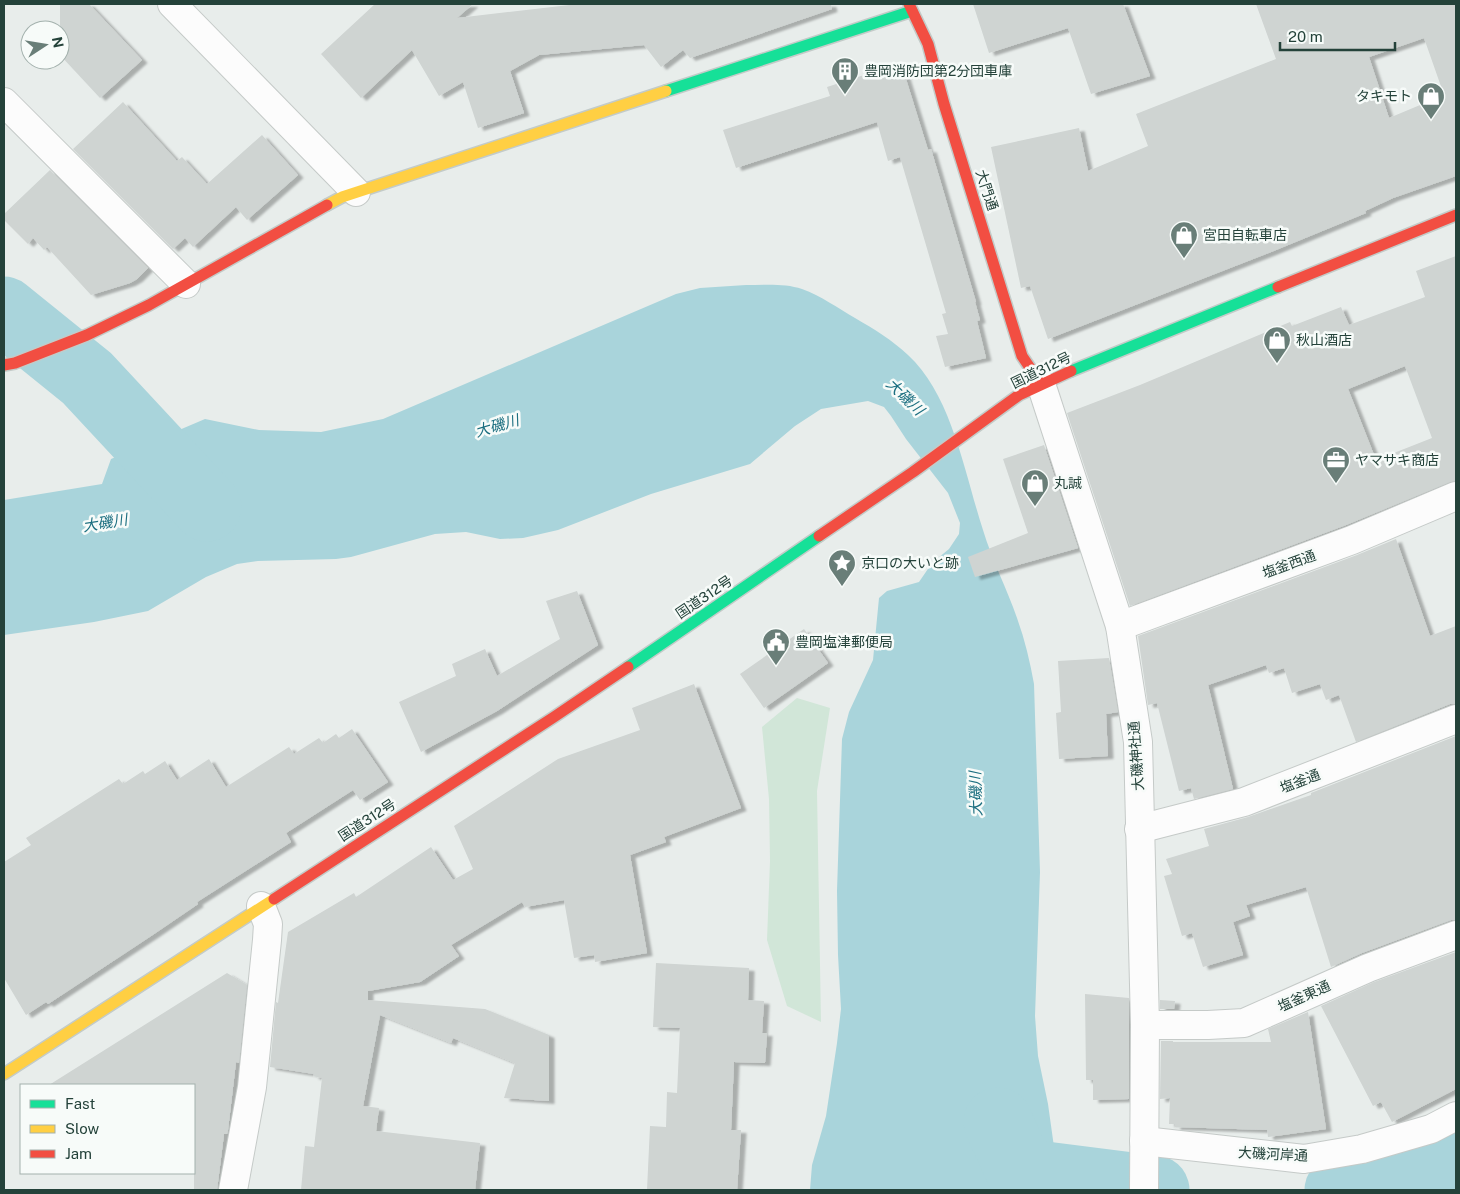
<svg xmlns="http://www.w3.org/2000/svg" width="1460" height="1194" viewBox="0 0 1460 1194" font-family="'Public Sans','Noto Sans JP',sans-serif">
	<defs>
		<filter id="shadow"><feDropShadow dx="5.5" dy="3" stdDeviation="1" flood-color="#0004"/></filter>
	</defs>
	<rect width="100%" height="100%" fill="#e8edeb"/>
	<path fill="#d1e6d8" d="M797,698L830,708L817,791L821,1022L787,1006L767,940L770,861L769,799L762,727Z"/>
	<path fill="#a9d4db" d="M746,285C764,285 785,283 802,289C821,296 838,308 855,318C874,329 892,340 908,355C952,395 965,475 983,530C992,560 1007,589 1017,618C1025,640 1030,662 1034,684L1040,872L1035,1016L1038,1056L1048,1104L1060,1190H810L812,1165L826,1116L837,1043L841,1009L838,955L837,891L842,739L849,712L873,660L879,598L887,591L919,582L932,563L949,549L959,534L960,523L948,493L906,439L891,416L884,407L868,401L821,409L795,426L750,464L651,494L558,530L523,538L500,539L466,532L435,534L351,557L336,559L258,561L237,564L206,577L148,611L94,622L4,635V500L102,484L111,459L205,419L259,430L321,432L383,419L676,294L700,288Z"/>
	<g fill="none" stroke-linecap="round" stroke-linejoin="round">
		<g stroke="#a9d4db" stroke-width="69">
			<path d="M4,311L87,378L207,507"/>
			<path d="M998,1122L1021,1173L1155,1190"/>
			<path d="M1339,1190L1445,1165L1456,1160"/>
		</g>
	</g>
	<g fill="#cfd4d2" fill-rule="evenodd" filter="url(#shadow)">
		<path d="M60,4H89L142,60L100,98L60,55Z"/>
		<path d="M375,4H473L457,18L578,4H831L832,9L690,58L683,50L661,67L644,45L539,55L510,71L524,113L478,128L463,82L439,96L412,50L361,98L321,54Z"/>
		<path d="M973,4H1123L1150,76L1091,94L1068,28L989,53Z"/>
		<path d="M1256,4H1456V176L1393,198L1365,211L1366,213L1271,252L1048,339L1030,286L1021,288L991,147L1079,128L1088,171L1148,146L1136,114L1276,59ZM1424,38L1444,95L1389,118L1369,57Z"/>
		<path d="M901,63L928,150L931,149L976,302H975L980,320L977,321L986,358L945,367L936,336L948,334L942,314L946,313L900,157L888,161L877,122L736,168L723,130L830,96L827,87Z"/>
		<path d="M123,102L177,161L182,157L207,184L262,135L298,175L247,220L236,207L193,247L185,238L173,249L73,149Z"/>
		<path d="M50,170L148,268L137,279L130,283L91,295L47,247L44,250L33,238L28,244L4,220V214Z"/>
		<path d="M1456,256V481L1450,482L1346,525L1130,606L1067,413L1140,385L1290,322L1292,326L1341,307L1349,325L1425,297L1416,271ZM1405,366L1432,438L1376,460L1348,389Z"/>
		<path d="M1044,445L1078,548L975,577L968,557L1028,533L1003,459Z"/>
		<path d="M1396,539L1430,636L1456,626V704H1450L1356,742L1339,695L1326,700L1320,684L1292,693L1284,668L1269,673L1266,665L1208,685L1233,789L1194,799L1191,788L1179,791L1157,703L1148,705L1138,636L1357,555Z"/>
		<path d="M577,591L598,645L497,711L421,752L399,702L456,676L452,664L485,649L497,676L560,639L546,601Z"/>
		<path d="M804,629L828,663L764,708L740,674Z"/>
		<path d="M1109,658L1118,712L1106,714L1108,756L1059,759L1056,713L1061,712L1058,661Z"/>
		<path d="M694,684L741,808L664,837L666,842L630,855L647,953L595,962L594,955L574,958L564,900L525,907L522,902L451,945L459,956L420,982L368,991V1000L485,1009L549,1035V1101L504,1098L515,1063L453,1038L451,1043L380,1015L363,1106L379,1108L376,1131L480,1143L475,1190H301L305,1146L314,1147L322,1078L313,1076L314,1074L270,1067L276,1002L278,1003L288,932L354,893L356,897L431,847L453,880L473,869L454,826L558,759L640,730L632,708Z"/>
		<path d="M352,729L388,782L360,800L353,790L286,833L291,842L197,902L198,904L154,934L48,1004L46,1002L26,1015L4,978V862L31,845L26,838L119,779L123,784L143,771L145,774L165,761L177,780L209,759L226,787L289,747L294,754L319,738L323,743L336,734L339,738Z"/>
		<path d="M1456,736V920H1451L1362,953L1331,967L1306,887L1246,905L1250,916L1233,922L1243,955L1203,967L1192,933L1182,936L1164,876L1172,874L1166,859L1209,846L1204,829L1248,817L1311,795V793Z"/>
		<path d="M1456,952V1089L1392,1122L1381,1102L1373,1106L1321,1006L1374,982Z"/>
		<path d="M656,963L749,968L748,1000L764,1001L762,1033H767L765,1063L734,1062L731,1130H741L737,1190H647L650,1126L666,1127L667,1092L677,1093L680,1028L653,1027Z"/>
		<path d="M227,973L247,985L239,1063L236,1062L228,1130L227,1134H224L217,1190H194V1085H49Z"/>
		<path d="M1085,994L1129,998V1099L1093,1100V1080H1086Z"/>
		<path d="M1160,1000L1175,1001L1174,1009H1160Z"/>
		<path d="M1308,1012L1326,1129L1268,1137L1267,1130L1175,1127V1124H1169L1170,1098L1160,1099L1161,1041H1173V1042H1271L1268,1029Z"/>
	</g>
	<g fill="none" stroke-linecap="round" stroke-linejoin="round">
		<g stroke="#c5cac8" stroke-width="30">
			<g id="street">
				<path d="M172,4L356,192"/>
				<path d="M4,102L186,284"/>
				<path d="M1041,384L1120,626L1138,742L1145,1025L1144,1190"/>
				<path d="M1120,626L1352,540L1456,496"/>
				<path d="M1139,829L1244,802L1456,719"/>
				<path d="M1145,1025H1208L1244,1023L1368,968L1456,935"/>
				<path d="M1144,1141L1304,1159L1362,1149L1431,1129L1456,1116"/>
				<path d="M233,1190L252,1087L267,940L268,924L261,906"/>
			</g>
		</g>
		<g stroke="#c3cbc8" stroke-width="14">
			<g id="fast">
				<path d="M666,91L912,11"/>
				<path d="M1071,371L1278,287"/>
				<path d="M628,667L819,536"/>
			</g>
		</g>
		<g stroke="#c3cbc8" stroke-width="14">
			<g id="slow">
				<path d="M327,205L342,197L666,91"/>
				<path d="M4,1074L274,899"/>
			</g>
		</g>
		<g stroke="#c3cbc8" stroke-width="14">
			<g id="jam">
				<path d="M909,4L928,44L944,104L1022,356L1041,384"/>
				<path d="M1278,287L1456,215"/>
				<path d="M4,365L15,363L87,335L149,305L327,205"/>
				<path d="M819,536L913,472L1019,395L1071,371"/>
				<path d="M274,899L554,717L628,667"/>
			</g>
		</g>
		<use href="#street" stroke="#fcfcfc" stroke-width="28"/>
		<use href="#fast" stroke="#16e098" stroke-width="11"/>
		<use href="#slow" stroke="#ffcf43" stroke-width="11"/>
		<use href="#jam" stroke="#f24e42" stroke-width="11"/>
	</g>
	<defs>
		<g id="building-pin" transform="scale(1.4375)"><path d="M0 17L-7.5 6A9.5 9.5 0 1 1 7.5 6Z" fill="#697e78" stroke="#f7fbf9"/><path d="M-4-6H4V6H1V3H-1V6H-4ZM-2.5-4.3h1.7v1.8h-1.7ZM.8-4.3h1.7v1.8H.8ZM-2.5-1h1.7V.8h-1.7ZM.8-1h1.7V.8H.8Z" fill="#fff"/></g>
		<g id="shop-pin" transform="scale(1.4375)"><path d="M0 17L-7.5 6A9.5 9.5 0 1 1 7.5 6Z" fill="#697e78" stroke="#f7fbf9"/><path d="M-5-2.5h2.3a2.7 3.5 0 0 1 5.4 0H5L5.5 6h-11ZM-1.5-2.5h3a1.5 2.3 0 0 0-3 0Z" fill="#fff"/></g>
		<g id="office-pin" transform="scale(1.4375)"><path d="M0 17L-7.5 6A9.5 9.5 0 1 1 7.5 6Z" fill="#697e78" stroke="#f7fbf9"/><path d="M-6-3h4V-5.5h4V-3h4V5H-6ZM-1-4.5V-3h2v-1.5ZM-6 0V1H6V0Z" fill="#fff"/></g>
		<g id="sight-pin" transform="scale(1.4375)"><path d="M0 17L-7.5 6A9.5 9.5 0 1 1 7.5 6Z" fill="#697e78" stroke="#f7fbf9"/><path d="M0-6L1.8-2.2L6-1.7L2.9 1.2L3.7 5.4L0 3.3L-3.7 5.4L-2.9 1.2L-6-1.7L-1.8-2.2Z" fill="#fff"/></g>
		<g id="civic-pin" transform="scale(1.4375)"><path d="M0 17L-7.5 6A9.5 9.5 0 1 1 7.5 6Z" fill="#697e78" stroke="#f7fbf9"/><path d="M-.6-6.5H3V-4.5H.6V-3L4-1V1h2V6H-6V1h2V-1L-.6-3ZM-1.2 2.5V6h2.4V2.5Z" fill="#fff"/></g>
	</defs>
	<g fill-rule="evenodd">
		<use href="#building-pin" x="845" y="71"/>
		<use href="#shop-pin" x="1431" y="96"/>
		<use href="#shop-pin" x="1184" y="235"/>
		<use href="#shop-pin" x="1277" y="340"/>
		<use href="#office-pin" x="1336" y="460"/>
		<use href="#shop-pin" x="1035" y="483"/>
		<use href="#sight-pin" x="842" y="563"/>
		<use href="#civic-pin" x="776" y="642"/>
	</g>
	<g text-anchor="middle" stroke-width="5" stroke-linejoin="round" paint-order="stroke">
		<g font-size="14" fill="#24423a" stroke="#f7fbf9" text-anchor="start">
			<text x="864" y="76">豊岡消防団第2分団車庫</text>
			<text x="1412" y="101" text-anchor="end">タキモト</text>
			<text x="1203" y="240">宮田自転車店</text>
			<text x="1296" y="345">秋山酒店</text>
			<text x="1355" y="465">ヤマサキ商店</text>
			<text x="1054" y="488">丸誠</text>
			<text x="861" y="568">京口の大いと跡</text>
			<text x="795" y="647">豊岡塩津郵便局</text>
		</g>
		<g font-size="14" fill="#24423a" stroke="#f7fbf9">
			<text transform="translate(987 190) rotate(72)" y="5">大門通</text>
			<text transform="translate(1041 370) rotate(-26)" y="5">国道312号</text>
			<text transform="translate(1289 564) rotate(-20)" y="5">塩釜西通</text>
			<text transform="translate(704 597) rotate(-34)" y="5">国道312号</text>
			<text transform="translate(1136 756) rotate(-94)" y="5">大磯神社通</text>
			<text transform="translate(1300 781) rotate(-21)" y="5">塩釜通</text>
			<text transform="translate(367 820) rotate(-33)" y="5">国道312号</text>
			<text transform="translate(1304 996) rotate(-24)" y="5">塩釜東通</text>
			<text transform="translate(1273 1154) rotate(3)" y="5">大磯河岸通</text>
		</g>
		<g font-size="15" font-style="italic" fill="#1c6f80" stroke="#f7fbf9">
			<text transform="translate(905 397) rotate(44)" y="5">大磯川</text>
			<text transform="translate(497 426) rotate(-16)" y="5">大磯川</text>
			<text transform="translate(105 523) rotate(-9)" y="5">大磯川</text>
			<text transform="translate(976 794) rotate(-92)" y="5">大磯川</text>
		</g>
	</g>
	<rect width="1460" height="1194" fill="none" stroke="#24423a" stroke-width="10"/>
	<rect x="20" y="1084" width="175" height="90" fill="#f7fbf9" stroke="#a3b1ad"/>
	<rect x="30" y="1100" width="25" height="8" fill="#16e098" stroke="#a3b1ad"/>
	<text x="65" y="1109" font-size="15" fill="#24423a">Fast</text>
	<rect x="30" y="1125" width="25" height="8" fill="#ffcf43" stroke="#a3b1ad"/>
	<text x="65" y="1134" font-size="15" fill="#24423a">Slow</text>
	<rect x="30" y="1150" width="25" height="8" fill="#f24e42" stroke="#a3b1ad"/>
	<text x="65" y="1159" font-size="15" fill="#24423a">Jam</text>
	<g transform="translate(45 45) rotate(78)"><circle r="24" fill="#f7fbf9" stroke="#a3b1ad"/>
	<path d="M0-4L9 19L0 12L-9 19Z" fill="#697e78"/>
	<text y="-8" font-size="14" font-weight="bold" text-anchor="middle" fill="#24423a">N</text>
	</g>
	<path d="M1280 42v8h115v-8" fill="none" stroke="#24423a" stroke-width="2.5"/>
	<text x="1288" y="42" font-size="15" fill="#24423a" stroke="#f7fbf9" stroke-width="4" paint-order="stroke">20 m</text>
</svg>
